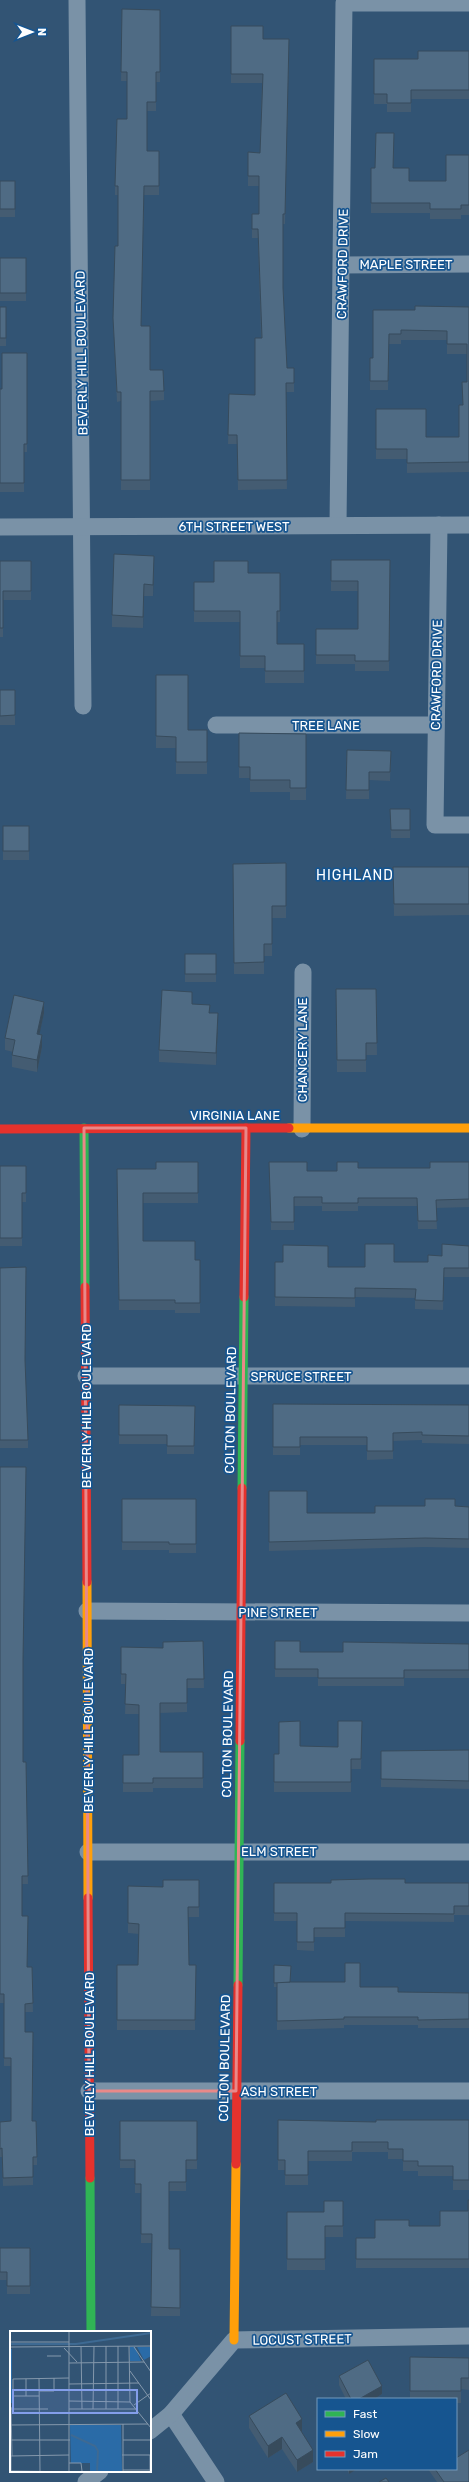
<svg xmlns="http://www.w3.org/2000/svg" width="469" height="2482" viewBox="0 0 469 2482" font-family="Rubik,sans-serif">
	<rect width="100%" height="100%" fill="#325474"/>
	<g fill="none" stroke-linecap="round" stroke-linejoin="round">
		<g stroke="#7a92a7" stroke-width="17">
			<path d="M77,0L83,706"/>
			<path d="M343,265L469,264"/>
			<path d="M338,525L344,3H469"/>
			<path d="M439,525L435,825H469"/>
			<path d="M0,527L469,525"/>
			<path d="M216,725H435"/>
			<path d="M302,1129L303,972"/>
			<path d="M86,1376H469"/>
			<path d="M87,1611L469,1613"/>
			<path d="M88,1852H469"/>
			<path d="M89,2091H469"/>
			<path d="M171,2414L216,2482"/>
			<path d="M150,2431L171,2414L234,2340L469,2336"/>
			<path d="M86,2482L100,2471"/>
		</g>
		<g stroke="#30b455" stroke-width="9">
			<path d="M84,1128L85,1287"/>
			<path d="M242,1488L244,1297"/>
			<path d="M238,1985L240,1741"/>
			<path d="M90,2178L91,2332"/>
		</g>
		<g stroke="#ff9f0a" stroke-width="9">
			<path d="M289,1128H469"/>
			<path d="M87,1582L88,1898"/>
			<path d="M234,2340L236,2164"/>
		</g>
		<g stroke="#e5322d" stroke-width="9">
			<path d="M0,1129L289,1128"/>
			<path d="M85,1287L87,1582"/>
			<path d="M244,1297L246,1128"/>
			<path d="M240,1741L242,1488"/>
			<path d="M88,1898L90,2178"/>
			<path d="M236,2164L238,1985"/>
		</g>
	</g>
	<g fill="#445c72">
		<path d="M122,9L160,10V82H156V111H147V151H159V195H144L141,326L150,370L164,391V400L150,401V490H121V401L117,402L113,318L118,246V195H115V186L127,119V81H121Z"/>
		<path d="M231,26L263,39L289,48L285,224H283V288L287,368H294V392H286L287,489L238,490L237,444H228L229,394L255,395L261,338L258,238H252V214H259V186H248V152L260,153L262,83H231Z"/>
		<path d="M469,51V99H411V112H387V104H374V59H418Z"/>
		<path d="M394,143L393,168L409,181H446L469,155V215H461V219H430V213H371V168H375Z"/>
		<rect x="0" y="181" width="15" height="36"/>
		<rect x="0" y="258" width="26" height="43"/>
		<rect x="0" y="307" width="6" height="39"/>
		<path d="M469,307V472L407,473V459H376V409L426,437H459L463,405L467,382V354H447V340H401V344H389L388,390H370V358H373V310H415Z"/>
		<path d="M27,353V452H24V492H0V389H2Z"/>
		<path d="M331,560H390L389,671H355V664H316V629H358V591H331Z"/>
		<path d="M0,561H31V600H3V637H0Z"/>
		<path d="M154,568L153,596H144L143,628L112,627V615Z"/>
		<path d="M248,573H280V622H277V644H304V683H265V668H240V622H194V582H214Z"/>
		<path d="M156,675L188,730H207V774H176V748H156Z"/>
		<rect x="0" y="690" width="15" height="35"/>
		<path d="M239,733L306,734V800H290V792H250V778H239Z"/>
		<path d="M347,750L391,751L390,781L369,780V799H346Z"/>
		<path d="M390,809H410V838H391Z"/>
		<rect x="3" y="826" width="26" height="34"/>
		<path d="M286,863V918H272V956H264V974H234L233,864Z"/>
		<path d="M393,867H469V915L394,916Z"/>
		<rect x="185" y="954" width="31" height="28"/>
		<path d="M336,989H376L377,1055H366V1072H337Z"/>
		<path d="M44,1013L39,1035L42,1047L37,1072L12,1067V1055L13,1052L5,1050V1038Z"/>
		<path d="M210,1013L218,1025L216,1065L159,1062V1050Z"/>
		<path d="M198,1162V1203H143V1241L195,1260H200V1313H175V1310H119L117,1169H156Z"/>
		<path d="M269,1162L307,1171H337L358,1168H430L469,1162V1207L436,1208L437,1229H418L417,1206H358V1211H322V1206H294V1230H271Z"/>
		<path d="M0,1166H26V1202H22V1246H0Z"/>
		<path d="M469,1246V1277H444L443,1310L415,1309V1298L355,1297V1307L275,1306V1262L328,1267H365L394,1262H428L442,1256Z"/>
		<path d="M0,1268L25,1363L28,1440V1448H0V1461Z"/>
		<path d="M273,1404L469,1405V1444L422,1443V1440L393,1441V1459L367,1460V1445H300V1455H273Z"/>
		<path d="M119,1405L195,1406L194,1454H167V1444H119Z"/>
		<path d="M0,1467L23,1667V1762H26L28,1884H22V1916L27,1967H32L33,2012H25V2032L32,2121L37,2157V2165H33V2185L3,2186L2,2157H0V2122L11,2121V2066H4V2003H0Z"/>
		<path d="M269,1491L307,1513H375L455,1506L469,1507V1548L425,1547L269,1551Z"/>
		<path d="M122,1499H196V1553H169V1550H122Z"/>
		<path d="M203,1641L204,1688H187V1712L160,1713V1752H203V1788H153V1792H123V1755H139V1714H125L126,1684H121V1647L163,1648Z"/>
		<path d="M275,1641L300,1652H343L469,1644V1678H404V1686H318V1677H275Z"/>
		<path d="M362,1721L361,1769H351V1792H274V1754H279L300,1746L338,1747Z"/>
		<path d="M469,1750V1789L381,1787V1751Z"/>
		<path d="M199,1880V1917H188L189,1965H196L195,2030H117V1965H138L139,1934L128,1933V1886L163,1887Z"/>
		<path d="M274,1883H469V1915H454V1922L345,1921V1937H314V1951L297,1950V1921H274Z"/>
		<path d="M274,1965L290,1982L360,1987L398,1992L469,1993V2028H418V2025H344V2028L277,2030V1987H274Z"/>
		<path d="M278,2120L376,2122L469,2120V2190H453V2176H418V2171H403V2159H388V2152H352V2161H308V2185H285V2170H278Z"/>
		<path d="M120,2121H197V2169H186V2191H169V2249H180V2316H151L152,2243H141V2193H135V2168H120Z"/>
		<path d="M469,2200V2268H356V2238H375L440,2226L468,2211Z"/>
		<path d="M343,2201V2237H325V2270H287V2212H324Z"/>
		<path d="M0,2248H30V2294H7V2280H0Z"/>
		<path d="M410,2357L469,2358V2390L461,2389V2403H456V2399H410Z"/>
		<path d="M339,2376L382,2394L374,2399H346L339,2385Z"/>
		<path d="M11,2409V2421L10,2418V2410Z"/>
		<path d="M249,2416L302,2431L301,2432L313,2462L297,2472L282,2449L268,2458L249,2428Z"/>
		<path d="M347,2469H357L349,2474Z"/>
		<path d="M428,2469H456L469,2482H437Z"/>
	</g>
	<g fill="#374b5c">
		<path d="M154,556V568L153,596V585Z"/>
		<path d="M144,584V596L143,628V617Z"/>
		<path d="M44,1002V1013L37,1046V1034Z"/>
		<path d="M218,1013V1025L216,1065V1053Z"/>
		<path d="M42,1035V1047L37,1072V1060Z"/>
		<path d="M382,2386V2394L374,2399H359Z"/>
		<path d="M302,2419V2431L296,2435V2423Z"/>
		<path d="M282,2437V2449L268,2458V2446Z"/>
		<path d="M313,2450V2462L297,2472V2460Z"/>
		<path d="M349,2469H357L349,2474Z"/>
	</g>
	<g fill="#4f6b84" stroke="#374b5c">
		<path d="M122,9L160,10V72H156V102H147V151H159V186H144L141,326H150V370H163L164,391H150V480H121V392H117L113,318L115,246H118V186H115L117,119H127V72H121Z"/>
		<path d="M231,26H263V39H289L285,214H283V288L287,368H294V383H286L287,480H238L237,435H228L229,394L255,395V338H262L258,229H252V214H259V176H248V152L260,153L263,74H231Z"/>
		<path d="M418,51H469V90H411V103H387V94H374V59H418Z"/>
		<path d="M376,133H394L393,168H409V181H446V155H469V205H461V209H430V203H371V168H375Z"/>
		<rect x="0" y="181" width="15" height="28"/>
		<rect x="0" y="258" width="26" height="35"/>
		<path d="M415,306L469,307V462L407,463V449H376V409H426V437H459V405H463L462,382H467V344H447V331L401,330V334H389L388,381H370V358H373V310H415Z"/>
		<rect x="0" y="307" width="6" height="31"/>
		<path d="M2,353H27V444H24V483H0V389H2Z"/>
		<path d="M114,554L154,556L153,585L144,584L143,617L112,615Z"/>
		<path d="M331,560H390L389,661H355V655H316V629H358V581H331Z"/>
		<path d="M0,561H31V591H3V628H0Z"/>
		<path d="M214,561H248V573H280V611H277V644H304V671H265V656H240V611H194V582H214Z"/>
		<path d="M156,675H188V730H207V762H176V737L156,736Z"/>
		<path d="M0,690H15V715L0,716Z"/>
		<path d="M239,733L306,734V788H290V780H250V767H239Z"/>
		<path d="M347,750L391,751L390,772H369V790H346Z"/>
		<path d="M390,809H410V830H391Z"/>
		<rect x="3" y="826" width="26" height="25"/>
		<path d="M286,863V906H272V944H264V962L234,963L233,864Z"/>
		<path d="M393,867H469V904H394Z"/>
		<rect x="185" y="954" width="31" height="20"/>
		<path d="M336,989H376L377,1043H366V1060H337Z"/>
		<path d="M162,990L192,992V1004L210,1005L209,1013H218L216,1053L159,1050Z"/>
		<path d="M14,995L44,1002L37,1034L42,1035L37,1060L12,1055L15,1040L5,1038Z"/>
		<path d="M156,1162H198V1193H143V1241H195V1260H200V1303H175V1300H119L117,1169H156Z"/>
		<path d="M269,1162H307V1171H337V1162H358V1168H430V1162H469V1199L436,1200L437,1221H418L417,1198H358V1203H322V1197H294V1222H271Z"/>
		<path d="M0,1166H26V1193H22V1238H0Z"/>
		<path d="M365,1244H394V1262H428V1255L442,1256V1244L469,1246V1268H444L443,1301L415,1300L416,1289L355,1288V1298L275,1297V1262H283V1245L328,1246V1267H365Z"/>
		<path d="M26,1267L25,1360L28,1440H0V1268Z"/>
		<path d="M273,1404L469,1405V1436L422,1435V1432L393,1433V1451H367V1437H300V1447H273Z"/>
		<path d="M119,1405L195,1406L194,1446H167V1435H119Z"/>
		<path d="M0,1467H26L23,1660V1762H26L28,1876H22V1916H28L27,1967H32L33,2003L25,2004V2032H33L32,2121H36L37,2157H33V2177L3,2178L2,2148L0,2149V2122L11,2121V2058H4V1994H0Z"/>
		<path d="M269,1491H307V1513H375V1506H425V1499H455V1506L469,1507V1539L425,1538L269,1542Z"/>
		<path d="M122,1499H196V1544H169V1542H122Z"/>
		<path d="M203,1641L204,1679H187V1703H160V1752H203V1778H153V1783H123V1755H139V1705L125,1704L126,1674H121V1647L163,1648V1642Z"/>
		<path d="M275,1641H300V1652H343V1642L469,1644V1670H404V1678H318V1669H275Z"/>
		<path d="M300,1721V1746L338,1747V1721H362L361,1759H351V1782H274V1754H279V1722Z"/>
		<path d="M469,1750V1781L381,1779V1751Z"/>
		<path d="M369,1879H405V1883H469V1906H454V1914L345,1913V1928H314V1942H297V1913H274V1883H331V1880Z"/>
		<path d="M163,1880H199V1907H188L189,1965H196L195,2020H117V1965H138L139,1924L128,1923V1886L163,1887Z"/>
		<path d="M345,1963H360V1987H398V1992L469,1993V2019L418,2020V2017H344V2019L277,2021V1982H345Z"/>
		<path d="M274,1965L291,1966L290,1982L274,1983Z"/>
		<path d="M278,2120L376,2122V2120H469V2180H453V2166H418V2161H403V2149H388V2142H352V2151H308V2175H285V2160H278Z"/>
		<path d="M120,2121H197V2160H186V2182H169V2249H180V2308L151,2307L152,2234H141V2184H135V2160H120Z"/>
		<path d="M468,2200H469V2259H356V2238H375V2220H409V2226H440V2211H468Z"/>
		<path d="M324,2201H343V2226H325V2259H287V2212H324Z"/>
		<path d="M0,2248H30V2286H7V2272H0Z"/>
		<path d="M410,2357L469,2358V2378H461V2391H410Z"/>
		<path d="M368,2360L382,2386L359,2399H351L339,2376Z"/>
		<path d="M286,2393L302,2419L296,2423L313,2450L297,2460L282,2437L268,2446L249,2416Z"/>
		<path d="M469,2450V2482H444L435,2469H456V2458Z"/>
		<path d="M386,2478L389,2482H379Z"/>
	</g>
	<path fill="none" stroke="#e88989" stroke-width="3" stroke-linejoin="round" d="M84,1128H246L236,2091H89Z"/>
	<g text-anchor="middle" stroke-width="3.5" stroke-linejoin="round" paint-order="stroke">
		<g font-size="13" fill="#fff" stroke="#165590">
			<text transform="translate(342 264) rotate(-89)" y="5">CRAWFORD DRIVE</text>
			<text x="406" y="269">MAPLE STREET</text>
			<text transform="translate(81 353) rotate(-91)" y="5">BEVERLY HILL BOULEVARD</text>
			<text x="234" y="531">6TH STREET WEST</text>
			<text transform="translate(436 675) rotate(-89)" y="5">CRAWFORD DRIVE</text>
			<text x="326" y="730">TREE LANE</text>
			<text transform="translate(302 1050) rotate(-90)" y="5">CHANCERY LANE</text>
			<text x="235" y="1120">VIRGINIA LANE</text>
			<text x="301" y="1381">SPRUCE STREET</text>
			<text transform="translate(86 1406) rotate(-90)" y="5">BEVERLY HILL BOULEVARD</text>
			<text transform="translate(230 1410) rotate(-89)" y="5">COLTON BOULEVARD</text>
			<text x="278" y="1617">PINE STREET</text>
			<text transform="translate(88 1730) rotate(-90)" y="5">BEVERLY HILL BOULEVARD</text>
			<text transform="translate(227 1734) rotate(-89)" y="5">COLTON BOULEVARD</text>
			<text x="279" y="1856">ELM STREET</text>
			<text transform="translate(89 2054) rotate(-90)" y="5">BEVERLY HILL BOULEVARD</text>
			<text transform="translate(224 2058) rotate(-89)" y="5">COLTON BOULEVARD</text>
			<text x="279" y="2096">ASH STREET</text>
			<text transform="translate(302 2339) rotate(-1)" y="5">LOCUST STREET</text>
		</g>
		<g font-size="14" letter-spacing="1" fill="#fff" stroke="#165590">
			<text x="355" y="880">HIGHLAND</text>
		</g>
	</g>
	<g transform="translate(10 2331)">
		<rect width="141" height="141" fill="#325474"/>
		<path d="M120,16H125L131,30H120ZM127,16H141V25L134,29ZM0,18H2V72H0ZM60,94H111L112,141H80V132H61Z" fill="#2a6ba7"/>
		<path fill="none" stroke="#3e6a93" stroke-width="2" d="M0,13H66L141,2M61,104L85,115L88,120L87,141"/>
		<path fill="none" stroke="#8498ac" stroke-width="1" d="M59,0V141M0,11H59M71,15L72,78M108,15V78M119,15L120,71L141,97M0,16L141,15M124,16L141,41M54,17L67,31M37,25H51M59,32L134,31M120,40L141,69M29,47L30,141M16,48V65M59,53L129,52M29,60H44V47M29,65H3V48L59,47M59,70L120,71M124,74L141,62M1,76L2,125M1,78H38M59,78H127M83,78L84,15M96,78V15M113,93V141M0,94L138,93M0,109H60M113,109H141M112,124H141M140,124V141M0,125L59,124M59,132H71L72,140M113,139H141M0,140L73,141M1,141V125"/>
		<path fill="#839eea" fill-opacity="0.15" stroke="#839eea" stroke-width="2" d="M3,59H127V82H3Z"/>
		<rect width="141" height="141" fill="none" stroke="#fff" stroke-width="2"/>
	</g>
	<rect x="317" y="2398" width="140" height="72" fill="#165590" stroke="#7399bc"/>
	<rect x="325" y="2411" width="20" height="6" fill="#30b455" stroke="#7399bc"/>
	<text x="353" y="2418" font-size="12" fill="#ffffff">Fast</text>
	<rect x="325" y="2431" width="20" height="6" fill="#ff9f0a" stroke="#7399bc"/>
	<text x="353" y="2438" font-size="12" fill="#ffffff">Slow</text>
	<rect x="325" y="2451" width="20" height="6" fill="#e5322d" stroke="#7399bc"/>
	<text x="353" y="2458" font-size="12" fill="#ffffff">Jam</text>
	<g transform="translate(32 32) rotate(90)" stroke="#165590" stroke-width="3" paint-order="stroke">
	<path d="M0-3L7 15L0 10L-7 15Z" fill="#ffffff"/>
	<text y="-6" font-size="11" font-weight="bold" text-anchor="middle" fill="#ffffff">N</text>
	</g>
</svg>
